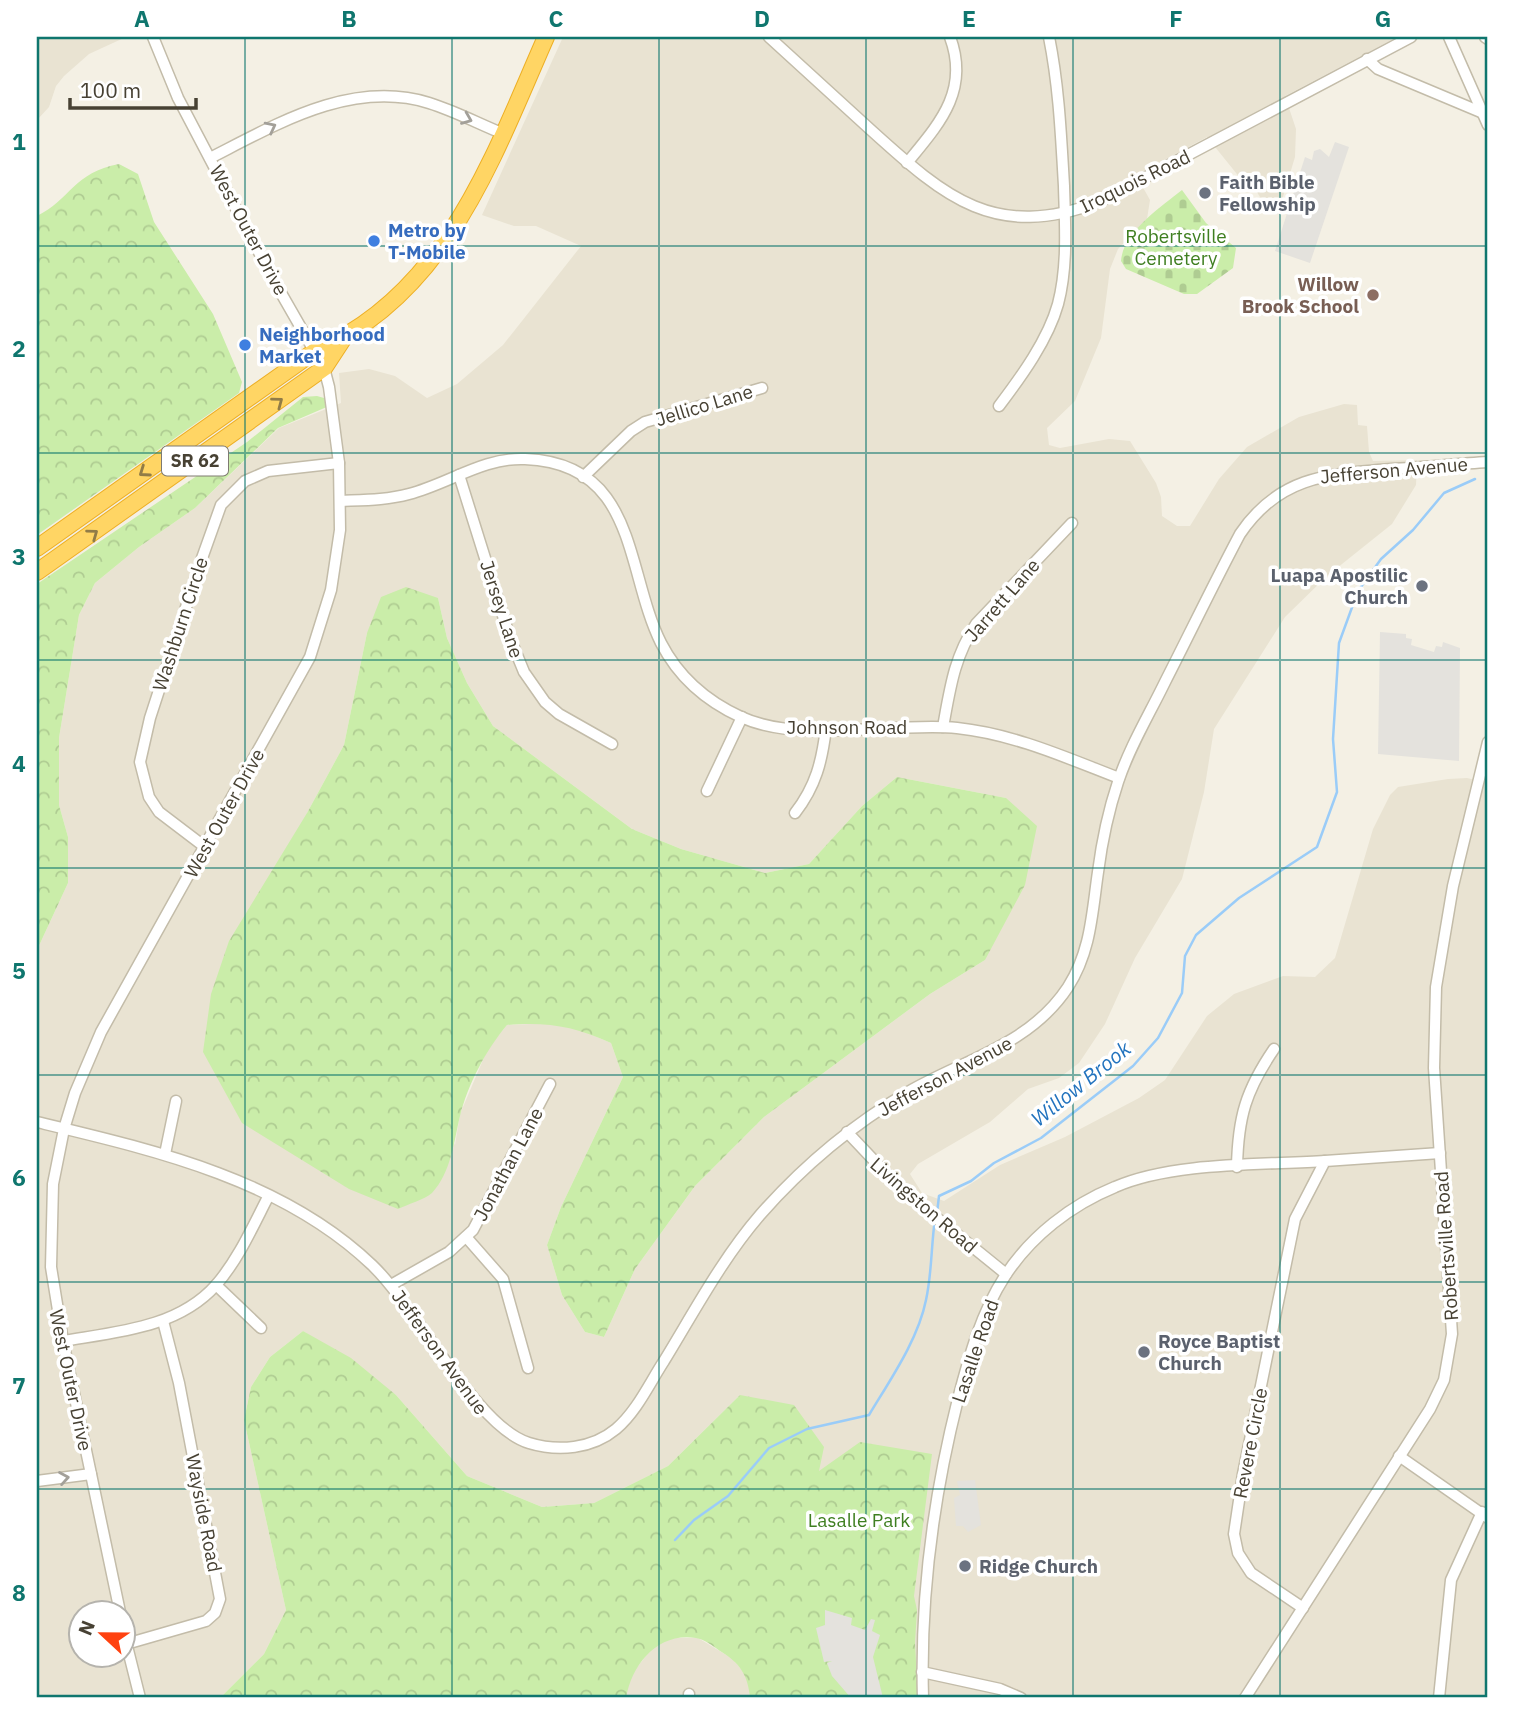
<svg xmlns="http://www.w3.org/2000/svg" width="1525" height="1735" viewBox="0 0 1525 1735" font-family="'IBM Plex Sans',sans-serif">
	<defs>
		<pattern id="forest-crowns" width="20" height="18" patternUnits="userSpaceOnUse" patternTransform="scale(1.75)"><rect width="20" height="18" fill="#caeda9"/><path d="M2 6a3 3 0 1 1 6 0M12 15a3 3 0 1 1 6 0" fill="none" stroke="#afcc92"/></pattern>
		<pattern id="cemetery-stones" width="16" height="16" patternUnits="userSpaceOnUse" patternTransform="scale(1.75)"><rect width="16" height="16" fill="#caeda9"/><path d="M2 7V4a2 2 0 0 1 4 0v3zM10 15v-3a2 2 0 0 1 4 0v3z" fill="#afcc92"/></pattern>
	</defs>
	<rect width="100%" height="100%" fill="#f4f0e4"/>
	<g fill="#e9e3d2" fill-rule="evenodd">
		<path d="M37,37H126L89,54L64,76L56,86L49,107L37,120Z"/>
		<path d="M563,37H1397L1285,96L1296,129L1295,157L1282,200H1267L1260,197L1255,189H1249L1207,137L1136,175L1150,200L1147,219L1118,249L1110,269L1101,338L1075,401L1047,428L1049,445L1060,448L1109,439L1130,441L1156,483L1161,497L1162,516L1177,526H1190L1219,479L1247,447L1299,417L1344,404L1357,405L1358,425L1367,426L1369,452L1373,461L1417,460L1416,485L1392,524L1327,576L1285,617L1214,729L1204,792L1182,879L1135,958L1105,1024L1079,1063L1059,1078L1028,1089L990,1122L918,1164L910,1174L922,1193L944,1201L1000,1165L1065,1137L1139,1098L1165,1080L1207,1016L1234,994L1283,976L1315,977L1335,958L1373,829L1390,795L1398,787L1448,779L1467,778L1488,783V1698H815L740,1395L668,1466L594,1503L542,1507L467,1476L396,1395L303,1331L270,1357L251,1387L244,1420L286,1610L264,1654L220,1698H37V950L68,883V837L59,805V738L79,615L95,583L139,547L195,508L279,428L341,403L339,373L369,369L395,376L427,398L457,384L503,345L581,246L536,226H514L482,215ZM438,598L447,638L467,683L493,726L632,829L681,849L765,873L809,864L862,806L897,777L1006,798L985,960L930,994L764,1117L695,1186L635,1269L604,1337L585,1332L562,1295L547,1245L561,1207L623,1077L611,1043L581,1030L550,1023L507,1025L488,1048L460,1114L455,1145L307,813L344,745L367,633ZM80,1612H122V1654H80Z"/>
		<path d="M672,1638H698L733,1659L748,1678L750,1698H626L629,1677L655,1645Z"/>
	</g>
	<g fill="url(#forest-crowns)">
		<path d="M119,164L138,174L154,222L213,314L242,382L239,393L37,535V216C70,200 74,172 119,164Z"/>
		<path d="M317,396L324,398L329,406L278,428L195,508L139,547L95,583L79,615L59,738V805L68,837V883L37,950V584L247,442L303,397Z"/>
		<path d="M406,587L438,598L447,638L467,683L493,726L632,829L681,849L765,873L809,864L862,806L897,777L1006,798L1037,826L1025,885L985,960L930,994L764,1117L695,1186L635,1269L604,1337L585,1332L562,1295L547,1245L561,1207L623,1077L611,1043C573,1026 548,1022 507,1025C486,1050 468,1084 460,1116C454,1141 451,1173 432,1193C424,1200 408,1204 398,1209L349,1189L242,1123L203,1052L211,994L229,941L307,813L344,745L367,633L381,597Z"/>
		<path d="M303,1331L351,1358L396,1395L467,1476L542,1507L594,1503L668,1466L740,1395L794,1405L824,1447L819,1471L860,1442L932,1454L914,1596L917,1610L915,1643L918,1698H750C748,1675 740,1663 720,1651C713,1646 704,1639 696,1638C658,1632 632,1664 626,1698H220L264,1654L286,1610L244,1420L251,1387L270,1357Z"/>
	</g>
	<path fill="url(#cemetery-stones)" d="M1182,190L1206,223L1236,248L1233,268L1197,294H1184L1126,269L1121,261C1123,232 1161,207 1182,190Z"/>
	<g fill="#e4e2dd">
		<path d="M1335,142L1349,147L1310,263L1275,251L1305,157L1312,160L1314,151L1320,149L1329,157Z"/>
		<path d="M1380,632L1406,634V638L1412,639L1411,645L1434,652L1436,646L1442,647L1443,642L1460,648L1459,761L1378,754Z"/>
		<path d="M975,1480L981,1525L968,1532L963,1526H956L954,1498L960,1495L957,1481Z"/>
		<path d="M825,1610L852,1618L851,1625L865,1630L871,1619L875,1620L872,1631L880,1635L873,1657L883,1698H851L832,1676L827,1663L832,1661L824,1662L816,1628L825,1625Z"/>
	</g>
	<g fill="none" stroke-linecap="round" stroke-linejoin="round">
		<g stroke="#9accf8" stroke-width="2.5">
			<path d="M937,1213L939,1196L971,1181L994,1163L1041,1138L1133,1066L1158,1038L1182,993L1185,956L1196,935L1239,898L1317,847L1337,792L1333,739L1339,643L1358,591L1381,559L1413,530L1444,493L1475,479"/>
			<path d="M675,1540L694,1520L728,1496L769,1448L807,1429L869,1415C890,1380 918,1340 926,1300C932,1273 931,1246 935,1219"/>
		</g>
		<g stroke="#c3bca9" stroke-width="13">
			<g id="minor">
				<path d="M769,37C803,68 837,99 872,131C946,198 995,241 1099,202L1411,37"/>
				<path d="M1449,37L1488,125"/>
				<path d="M1485,37L1488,39"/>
				<path d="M1367,59L1378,69L1483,113"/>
				<path d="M210,158C277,124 352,79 429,103C455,111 479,124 504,134"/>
				<path d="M907,163C939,124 970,91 950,37"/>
				<path d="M999,406C1021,377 1048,340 1058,304C1068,266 1065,225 1064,186C1061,135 1059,87 1049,37"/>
				<path d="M459,475L510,638L524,672L545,702L559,714L612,744"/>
				<path d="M583,477L631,431L645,422L762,388"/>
				<path d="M341,501C364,500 387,500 409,494C448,484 484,457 525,459C638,463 625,571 661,643C679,678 706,701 741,717C800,744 893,722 957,728C1014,734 1067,758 1119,778"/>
				<path d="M943,727C950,689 954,657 976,624L1072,523"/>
				<path d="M707,791L742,717"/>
				<path d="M795,813C816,786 822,761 826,728"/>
				<path d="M205,847L159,812L149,797L140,762L150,718L201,561L221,505L245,481L268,471L339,463"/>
				<path d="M37,1122C154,1150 282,1179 372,1265C418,1309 476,1427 529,1443C558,1452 592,1449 616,1429C637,1411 649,1384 664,1361C694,1312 722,1259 760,1215C803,1166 852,1125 908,1092C965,1059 1030,1045 1068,987C1091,951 1092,913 1098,872C1102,841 1108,812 1118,782C1129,748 1149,715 1165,682C1190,633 1214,583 1240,534C1279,476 1328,474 1391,469C1424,467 1456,464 1488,462"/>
				<path d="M847,1132L901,1189L1006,1274"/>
				<path d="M165,1154L176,1101"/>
				<path d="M1237,1167C1238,1117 1246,1090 1274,1049"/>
				<path d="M467,1238L503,1279L528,1368"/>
				<path d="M216,1285L261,1328"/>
				<path d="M391,1285L449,1252L473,1230L550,1084"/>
				<path d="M63,1341C116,1332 178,1328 216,1285C238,1260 253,1226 268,1197"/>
				<path d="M1399,1456L1488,1518"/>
				<path d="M37,1481L91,1474"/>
				<path d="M1303,1608L1251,1573L1238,1553L1234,1534L1243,1474L1295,1219L1325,1161L1440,1153"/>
				<path d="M120,1612L63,1341L51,1267L53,1184L64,1129L75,1093L101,1032L310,657L331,590L340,530L339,463L329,387L324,368L273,279L178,98L153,37"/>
				<path d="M122,1626L140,1698"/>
				<path d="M126,1644L206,1621L215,1613L220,1599L179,1383L163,1321"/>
				<path d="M922,1672L1000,1689L1021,1698"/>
				<path d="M689,1694V1698"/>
				<path d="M923,1698C920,1596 933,1498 958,1399C969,1357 981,1313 1005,1276C1031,1236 1071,1205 1115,1187C1172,1162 1261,1165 1325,1161"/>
				<path d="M1245,1698L1430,1409L1444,1380L1452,1334L1434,1068L1436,987L1453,886L1488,742"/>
				<path d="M1439,1698L1451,1580L1482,1512"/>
			</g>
		</g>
		<g stroke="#edaf25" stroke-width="18">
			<g id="highway">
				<path d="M37,548L315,351C446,295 493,157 546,37"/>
				<path d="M37,572L324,368L343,339"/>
			</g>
		</g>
		<use href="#minor" stroke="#fff" stroke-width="10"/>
		<use href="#highway" stroke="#ffd564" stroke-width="16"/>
	</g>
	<defs><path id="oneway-chevron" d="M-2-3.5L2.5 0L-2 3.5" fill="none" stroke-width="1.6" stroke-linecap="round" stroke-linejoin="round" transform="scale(1.75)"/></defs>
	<g stroke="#a3a099">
		<use href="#oneway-chevron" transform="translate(467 119) rotate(22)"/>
		<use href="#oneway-chevron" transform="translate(271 127) rotate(-27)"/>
		<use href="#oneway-chevron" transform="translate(64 1478) rotate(-10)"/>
	</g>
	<g stroke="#917c47">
		<use href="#oneway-chevron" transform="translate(278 402) rotate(-37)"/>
		<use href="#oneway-chevron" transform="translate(144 472) rotate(145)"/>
		<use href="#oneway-chevron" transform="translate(93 534) rotate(-36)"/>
	</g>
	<path fill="none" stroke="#0f766e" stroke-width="2" stroke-opacity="0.55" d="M245,37V1698M452,37V1698M659,37V1698M866,37V1698M1073,37V1698M1280,37V1698M37,246H1488M37,453H1488M37,660H1488M37,868H1488M37,1075H1488M37,1282H1488M37,1489H1488"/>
	<g fill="#6b7280" stroke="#fff" stroke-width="2.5">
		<circle cx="1205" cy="193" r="7"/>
		<circle cx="1422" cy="586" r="7"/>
		<circle cx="1144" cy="1352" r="7"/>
		<circle cx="965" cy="1566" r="7"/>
	</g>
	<g fill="#3f7fe0" stroke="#fff" stroke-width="2.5">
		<circle cx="374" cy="241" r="7"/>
		<circle cx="245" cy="345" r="7"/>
	</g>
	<circle fill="#8d6e63" stroke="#fff" stroke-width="2.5" cx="1373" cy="295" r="7"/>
	<g text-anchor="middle" stroke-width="7" stroke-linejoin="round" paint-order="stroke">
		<rect fill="#fff" stroke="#7e7a70" stroke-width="2" x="162" y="446.5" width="66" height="29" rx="5"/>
		<g font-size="18" font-weight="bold" fill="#474133">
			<text x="195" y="467">SR 62</text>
		</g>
		<g font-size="19" fill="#474133" stroke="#fff">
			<text transform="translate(1135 181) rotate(-26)" y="7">Iroquois Road</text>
			<text transform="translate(249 230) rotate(62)" y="7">West Outer Drive</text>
			<text transform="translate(704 405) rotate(-17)" y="7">Jellico Lane</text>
			<text transform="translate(1394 470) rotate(-5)" y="7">Jefferson Avenue</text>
			<text transform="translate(1002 600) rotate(-49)" y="7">Jarrett Lane</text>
			<text transform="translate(502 609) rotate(72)" y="7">Jersey Lane</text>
			<text transform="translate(180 624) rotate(-72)" y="7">Washburn Circle</text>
			<text x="847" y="734">Johnson Road</text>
			<text transform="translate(224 813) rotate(-61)" y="7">West Outer Drive</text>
			<text transform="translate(945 1076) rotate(-28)" y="7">Jefferson Avenue</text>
			<text transform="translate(508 1164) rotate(-62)" y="7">Jonathan Lane</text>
			<text transform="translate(924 1205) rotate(41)" y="7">Livingston Road</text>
			<text transform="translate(1446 1246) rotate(-94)" y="7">Robertsville Road</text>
			<text transform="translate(975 1351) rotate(-71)" y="7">Lasalle Road</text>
			<text transform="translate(440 1352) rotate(54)" y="7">Jefferson Avenue</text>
			<text transform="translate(71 1380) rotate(78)" y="7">West Outer Drive</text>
			<text transform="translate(1250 1443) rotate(-79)" y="7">Revere Circle</text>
			<text transform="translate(204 1513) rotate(79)" y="7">Wayside Road</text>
		</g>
		<g font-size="19" font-weight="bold" fill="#5b616d" stroke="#fff" text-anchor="start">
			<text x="1219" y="189">Faith Bible<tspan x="1219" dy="22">Fellowship</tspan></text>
			<text x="1408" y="582" text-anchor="end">Luapa Apostilic<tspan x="1408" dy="22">Church</tspan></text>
			<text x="1158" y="1348">Royce Baptist<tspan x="1158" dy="22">Church</tspan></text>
			<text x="979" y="1573">Ridge Church</text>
		</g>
		<g font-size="19" font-weight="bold" fill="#366cbe" stroke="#fff" text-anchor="start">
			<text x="388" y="237">Metro by<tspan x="388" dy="22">T-Mobile</tspan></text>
			<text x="259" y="341">Neighborhood<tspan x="259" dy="22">Market</tspan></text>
		</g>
		<g font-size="19" fill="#3f7f21" stroke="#fff">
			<text x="1176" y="243">Robertsville<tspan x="1176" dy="22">Cemetery</tspan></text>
			<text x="859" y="1527">Lasalle Park</text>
		</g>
		<g font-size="19" font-weight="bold" fill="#785e54" stroke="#fff" text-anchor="end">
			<text x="1359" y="291">Willow<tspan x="1359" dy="22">Brook School</tspan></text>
		</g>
		<g font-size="21" font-style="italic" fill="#2273be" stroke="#fff">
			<text transform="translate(1081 1084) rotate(-39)" y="7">Willow Brook</text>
		</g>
	</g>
	<rect width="1525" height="1735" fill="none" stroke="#ffffff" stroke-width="77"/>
	<g transform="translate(102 1634) rotate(292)"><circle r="33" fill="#ffffff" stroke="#b5b3ad" stroke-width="2"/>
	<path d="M0-5L12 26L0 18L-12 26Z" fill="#ff4210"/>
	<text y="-10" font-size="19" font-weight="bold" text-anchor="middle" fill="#474133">N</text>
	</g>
	<path d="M70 98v10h126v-10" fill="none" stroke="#474133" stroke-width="3.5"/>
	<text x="80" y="98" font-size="21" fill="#474133" stroke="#ffffff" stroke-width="5" paint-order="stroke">100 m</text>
	<rect x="38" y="38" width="1448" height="1658" fill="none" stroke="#0f766e" stroke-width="2.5"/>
	<g font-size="23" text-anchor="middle" font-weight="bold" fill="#0f766e">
		<text x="142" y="27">A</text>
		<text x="349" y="27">B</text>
		<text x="556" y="27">C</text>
		<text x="762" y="27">D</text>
		<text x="969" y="27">E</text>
		<text x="1176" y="27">F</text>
		<text x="1383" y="27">G</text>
		<text x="19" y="150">1</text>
		<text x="19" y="357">2</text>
		<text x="19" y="565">3</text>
		<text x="19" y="772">4</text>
		<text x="19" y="979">5</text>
		<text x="19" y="1186">6</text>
		<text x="19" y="1394">7</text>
		<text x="19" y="1601">8</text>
	</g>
</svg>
